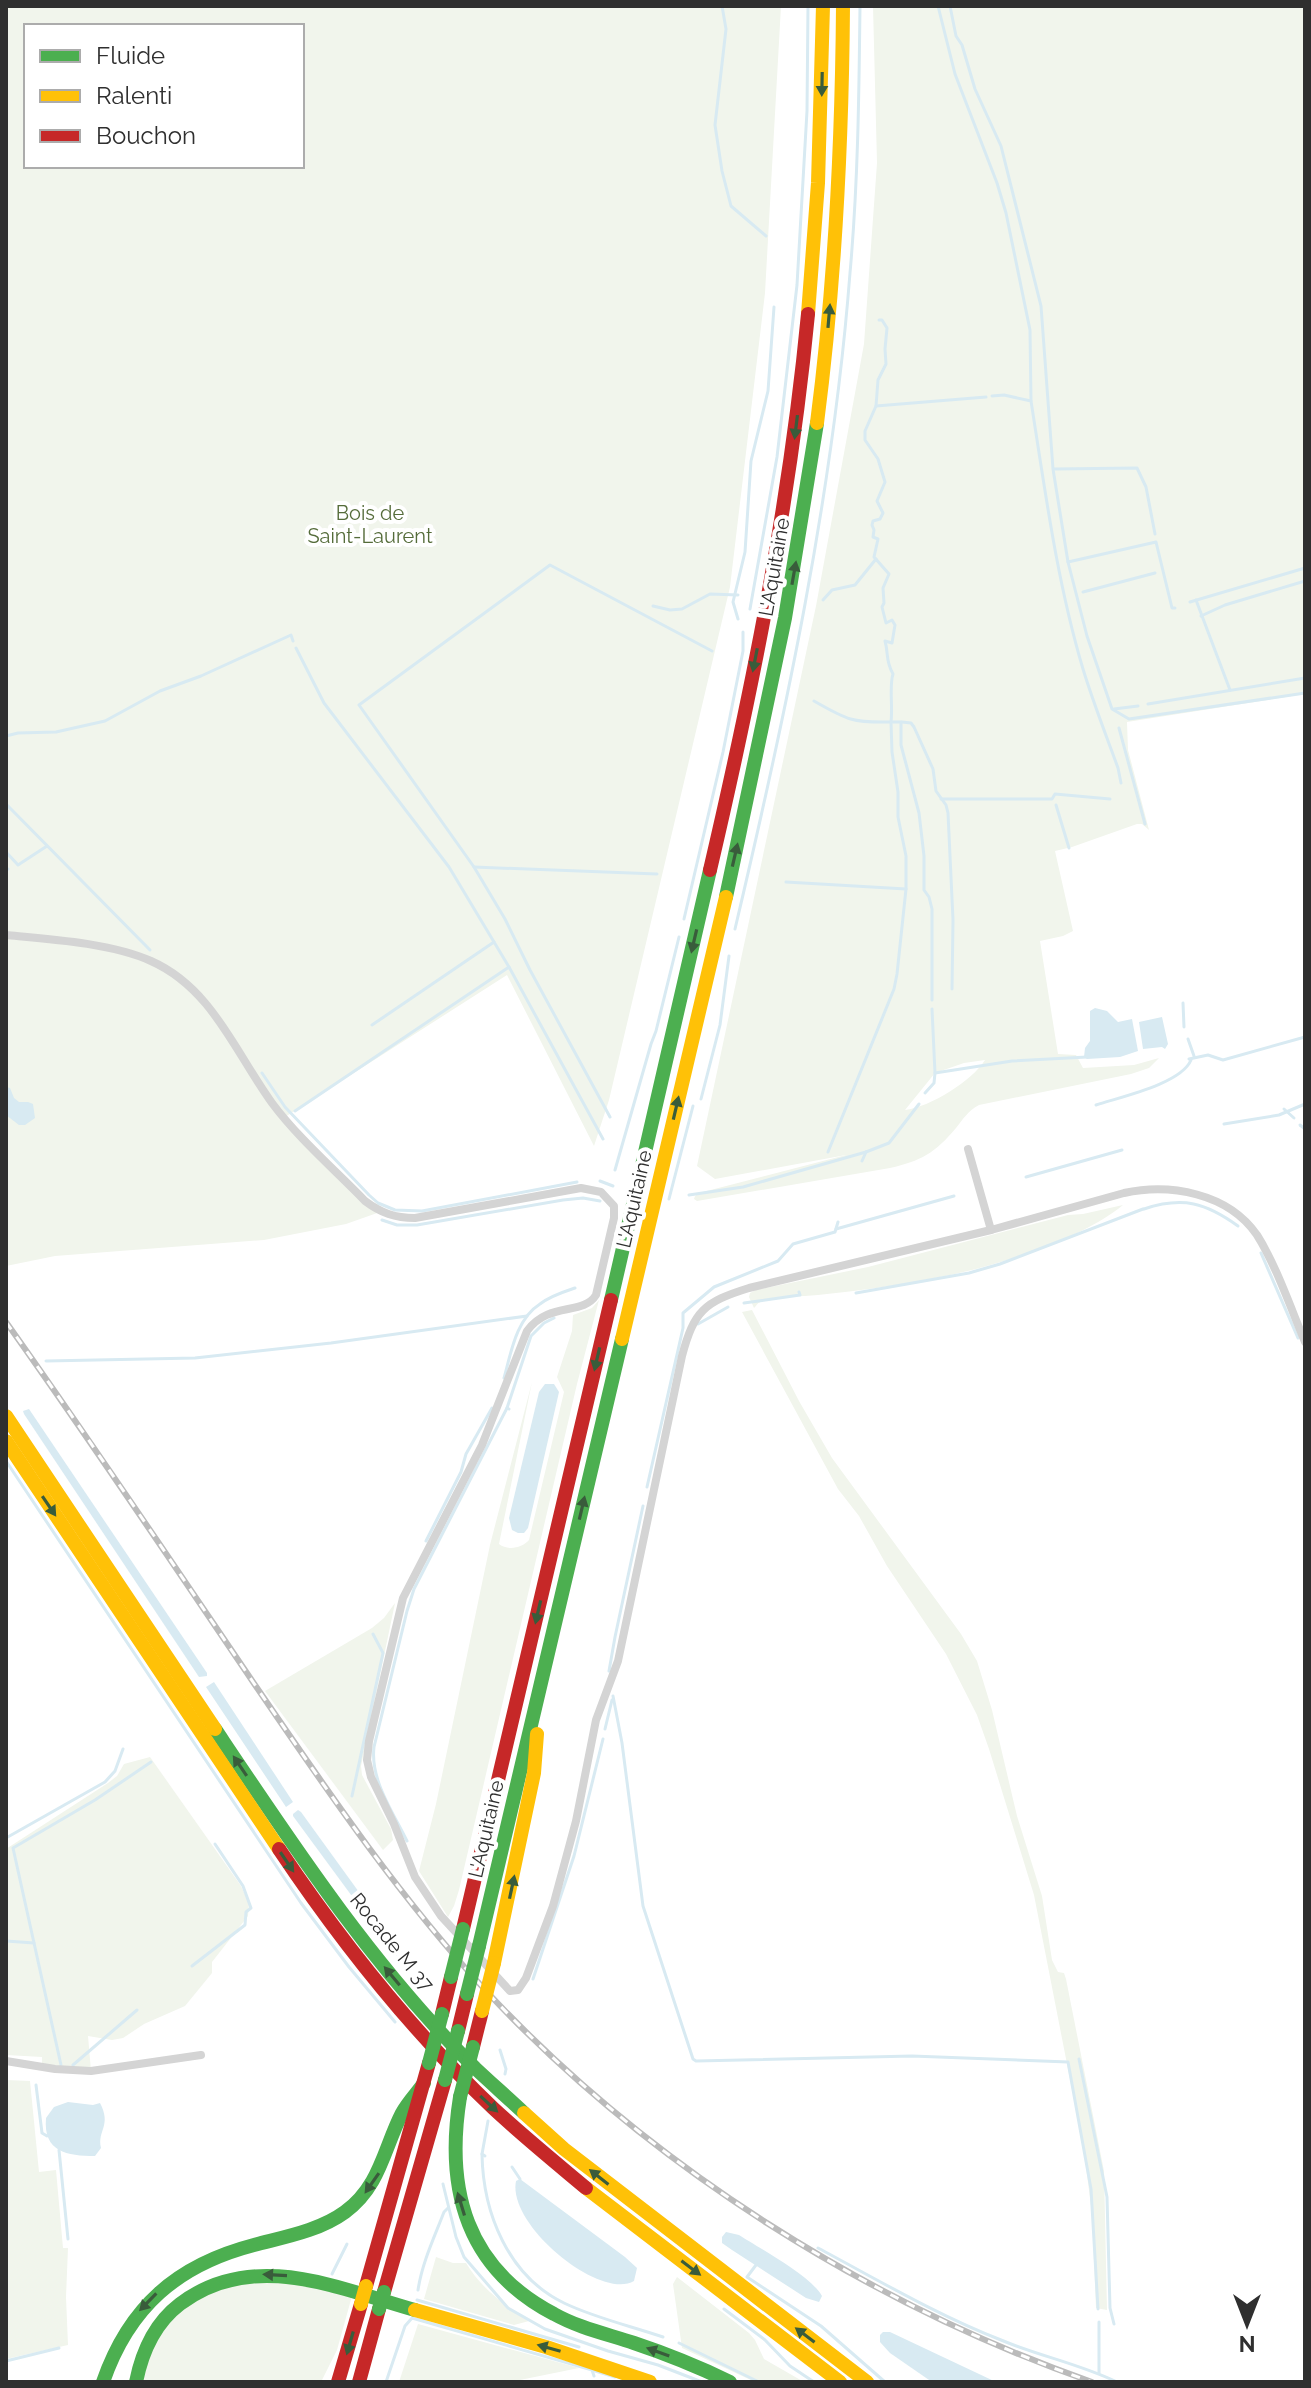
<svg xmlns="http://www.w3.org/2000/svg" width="1311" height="2388" viewBox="0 0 1311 2388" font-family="Raleway,sans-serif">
	<rect width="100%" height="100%" fill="#fff"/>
	<g fill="#f1f5ec" fill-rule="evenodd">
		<path d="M6,6H781L765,293L730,587L609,1100L594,1146L507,975L285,1117L380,1212L346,1224L264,1240L55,1256L6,1266ZM26,26H302V166H26Z"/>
		<path d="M873,6H1305V694L1127,722L1128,750L1149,830L1142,824H1137L1072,847L1055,851L1073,931L1063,936L1040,941L1058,1054L1076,1055L1083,1068L1134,1065L1159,1058L1149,1068L1131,1074L979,1105C968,1111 963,1119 956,1128C935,1153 921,1161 890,1168L697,1201L694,1199L695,1196L699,1193L846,1155L715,1179L697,1166L816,606L864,344L877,163ZM985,1060C972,1081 930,1107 905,1110L935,1073L964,1063Z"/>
		<path d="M1123,1205C1079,1241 991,1268 935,1278C896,1286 857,1291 818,1295C801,1297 780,1295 763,1301C757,1303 758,1304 754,1308L749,1297L750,1293L756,1290L868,1267L1068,1215L1083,1214Z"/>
		<path d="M599,1300L577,1384L459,1890L454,1906L448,1917L419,1871L436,1804L490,1545L532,1382L499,1544C508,1551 522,1548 529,1540L564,1392L557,1377L572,1331L573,1315L592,1308Z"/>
		<path d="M752,1310L799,1401L832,1458L961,1634L977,1661L992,1710L1017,1816L1042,1896L1052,1960L1058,1972L1064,1973L1066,1979L1104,2171L1107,2310L1096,2308L1092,2214L1084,2151L1034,1895L989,1749L977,1715L946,1654L887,1566L859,1516L838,1489L742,1312Z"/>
		<path d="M395,1603L361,1766L362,1775L391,1829L393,1840L383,1850L265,1691L372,1628L384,1618Z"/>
		<path d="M150,1757L241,1886L249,1903L248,1916L212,1962V1973L185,2006L144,2024L123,2038L112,2040L88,2036L91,2071L42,2067V2057L6,2055V1849L108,1783L117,1776L124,1764Z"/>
		<path d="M6,2080L30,2081L39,2172L56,2170L63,2248H68L66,2297L68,2345L6,2359Z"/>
		<path d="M436,2257L453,2263H466C481,2288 504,2305 529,2321L514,2325L424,2299Z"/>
		<path d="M677,2277L749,2333L755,2340L764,2359L804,2382H755L682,2348L673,2284Z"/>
		<path d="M279,2279L352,2296L337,2350L321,2382H141L153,2343L183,2305L229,2282Z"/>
		<path d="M418,2324L579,2368L510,2382H399Z"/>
	</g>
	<g fill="#d8eaf2">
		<path d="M1095,1008L1107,1011L1118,1022L1132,1019L1138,1051L1120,1057L1087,1059L1084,1057L1085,1048L1090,1041V1011Z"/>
		<path d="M1162,1017L1168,1044L1165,1049L1162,1047L1143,1049L1139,1022Z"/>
		<path d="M6,1087L10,1088L14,1098L19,1102H28L33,1104L35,1118L25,1125H19L6,1115Z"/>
		<path d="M545,1384H554L559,1392L528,1528L524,1533H518L512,1530L509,1518L539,1392Z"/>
		<path d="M29,1409L207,1673V1676L199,1677L24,1414L23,1411Z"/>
		<path d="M214,1682L293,1802L286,1807L206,1687Z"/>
		<path d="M298,1810L301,1812L411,1964L413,1969L411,1972L407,1971L293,1816V1814Z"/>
		<path d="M68,2102L93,2105L100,2103C112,2126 97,2130 101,2148L95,2156C67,2156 43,2152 46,2118L54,2107Z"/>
		<path d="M520,2179L625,2257L637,2268L634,2281C600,2301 507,2225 516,2181Z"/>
		<path d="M726,2232L739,2235C759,2248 811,2276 822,2296L819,2302L806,2298L732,2250L722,2243V2237Z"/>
		<path d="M883,2332H890L996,2382H932L890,2353L880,2342V2335Z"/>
	</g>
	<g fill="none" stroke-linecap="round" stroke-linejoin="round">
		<g stroke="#d8eaf2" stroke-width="3">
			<path d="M722,6L726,29L715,125L722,171L731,206L766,236"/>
			<path d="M938,6L955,74L997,183L1006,213L1030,330L1031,401"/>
			<path d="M950,6L956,36L962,45L975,89L1001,146L1041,306L1053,469L1068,562L1156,542L1172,608H1175"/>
			<path d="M879,320H882L887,328L885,349L886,364L878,380L876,406L865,431V440L878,459L885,482L877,501L883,513L880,519L873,521L872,525L874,530L873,537L878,539L874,557L889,574L883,588L884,603L882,607L886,623L892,620L895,625L892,643L885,641C889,655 885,660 893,674C889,686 893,707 891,722H901V745L919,813L924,856V890L929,897L932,909V1000"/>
			<path d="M992,396L1004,395L1031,401C1045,490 1057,582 1083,669C1093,702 1106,735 1118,768L1121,783"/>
			<path d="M876,406L986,397"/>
			<path d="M1054,469L1137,468L1146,487L1155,534"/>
			<path d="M1068,562L1087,636L1112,709L1129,719L1305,693"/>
			<path d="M1083,592L1155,573"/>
			<path d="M823,600L832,590L855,585L876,559"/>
			<path d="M1196,600L1230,690"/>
			<path d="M1190,602L1305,568"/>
			<path d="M653,606L670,610L682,609L710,594L738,595"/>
			<path d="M750,609L777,457L797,285L807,111L808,6"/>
			<path d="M1201,616L1225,605L1305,581"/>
			<path d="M738,619L733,602L745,552L751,461L768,391L774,307"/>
			<path d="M296,648L324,703L449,867L509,967"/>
			<path d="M814,701C847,720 853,723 891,722L892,752L898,792V817L906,856V889L897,974L894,989L828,1152"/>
			<path d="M1148,704L1305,678"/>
			<path d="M1114,709L1138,706"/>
			<path d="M902,722L911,723L914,727L933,769L936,791L946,805L948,813L953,920L952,989"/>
			<path d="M1119,728L1145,824"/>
			<path d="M6,736L18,733L56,732L105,721L160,691L201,676L291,635L293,641"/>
			<path d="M941,799H1052L1055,794L1110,799"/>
			<path d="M6,804L150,950"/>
			<path d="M1056,805L1069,848"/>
			<path d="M6,852L18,865L47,846"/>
			<path d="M474,867L657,874"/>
			<path d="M6,871L8,869"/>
			<path d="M786,882L906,889"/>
			<path d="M684,919L723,752L743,651V632"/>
			<path d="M735,929C786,713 833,494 850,273C858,184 859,95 860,6"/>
			<path d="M1183,1003L1184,1027"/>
			<path d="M932,1009L935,1073L1012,1061L1087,1057"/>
			<path d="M372,1025L494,942"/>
			<path d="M1188,1039L1194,1056"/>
			<path d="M1189,1059L1208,1055L1223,1060L1305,1037"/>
			<path d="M262,1073L285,1107L369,1195L378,1203L395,1210L422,1211L577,1182"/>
			<path d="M925,1093L934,1083L935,1073"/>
			<path d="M701,1099L720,1025L729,956"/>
			<path d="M1096,1105C1120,1097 1181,1084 1191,1060"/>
			<path d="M1284,1109L1294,1118"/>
			<path d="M295,1111L509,967L603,1139"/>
			<path d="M610,1117L530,970L505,919L474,867L359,705L550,565L712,651"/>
			<path d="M1224,1124L1279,1115L1305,1104"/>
			<path d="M1300,1125L1305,1129"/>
			<path d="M862,1161L866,1152L889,1143L919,1104"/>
			<path d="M615,1170L651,1044L656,1031L679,937"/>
			<path d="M1026,1177L1122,1150"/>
			<path d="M600,1181L613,1186"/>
			<path d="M689,1195L743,1187L866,1152"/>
			<path d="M669,1199L693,1106"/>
			<path d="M1144,1209C1183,1196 1206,1203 1238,1226"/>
			<path d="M382,1220L397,1225H417L563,1200L583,1198L600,1201"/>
			<path d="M836,1229L954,1196"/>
			<path d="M1261,1253L1298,1338"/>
			<path d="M856,1293L969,1273L1000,1264L1143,1209"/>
			<path d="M744,1303L800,1295L799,1292"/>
			<path d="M698,1324L728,1307"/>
			<path d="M46,1361L195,1358L331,1343L527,1316"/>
			<path d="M504,1378C511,1353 516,1319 540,1304C550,1296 563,1292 575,1288"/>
			<path d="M509,1409L507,1408L531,1336L544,1323L554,1318"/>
			<path d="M6,1461L301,1903L349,1967L395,2022"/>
			<path d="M647,1487L683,1328V1313L714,1287L778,1261L793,1244L835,1232L838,1222"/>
			<path d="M426,1541L461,1472L466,1454L492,1408"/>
			<path d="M609,1671L615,1637L643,1506"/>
			<path d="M613,1696L622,1743L643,1906L693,2059L696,2061L912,2056L1068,2062L1091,2189L1098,2309"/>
			<path d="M605,1729L612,1700"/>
			<path d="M352,1796L383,1653L373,1634"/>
			<path d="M6,1838L105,1782L115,1771L123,1749"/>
			<path d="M407,1841C393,1812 370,1780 374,1747L407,1611L414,1589L507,1408"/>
			<path d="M6,1941L34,1943"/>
			<path d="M192,1966L245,1925L246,1912L251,1908L243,1886L215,1844"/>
			<path d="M533,1979L574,1856L603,1739"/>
			<path d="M500,2050L506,2069L505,2074"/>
			<path d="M1079,2059L1107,2197L1110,2308L1114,2324"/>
			<path d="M61,2065L13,1848L95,1800L151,1762"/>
			<path d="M73,2065L137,2010"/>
			<path d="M36,2085L42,2133L47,2136"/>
			<path d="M59,2150L68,2239"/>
			<path d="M482,2154C483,2213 508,2276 564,2303C595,2318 631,2326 663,2337"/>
			<path d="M485,2156L482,2154L488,2121"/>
			<path d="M512,2167L520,2179"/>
			<path d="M443,2184L456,2237L464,2257L508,2308L545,2329L608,2351L658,2365L702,2382"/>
			<path d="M818,2248C878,2280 937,2315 1001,2340C1039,2356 1080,2364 1117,2382"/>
			<path d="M756,2265L747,2277L821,2326L885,2382"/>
			<path d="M332,2274L347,2244"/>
			<path d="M418,2290C422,2263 434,2238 444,2212L448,2208"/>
			<path d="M417,2300L579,2347"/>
			<path d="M724,2309L765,2340L790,2366L814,2382"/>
			<path d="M1099,2322V2373"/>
			<path d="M679,2343L759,2382"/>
			<path d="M6,2361L59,2348"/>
			<path d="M592,2370L615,2377"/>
			<path d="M386,2382L405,2326L412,2318L592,2370L594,2376"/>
		</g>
		<g stroke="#d4d4d4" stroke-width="8">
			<path d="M6,935C49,939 111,943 151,961C212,988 235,1052 272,1103C298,1138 335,1170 365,1201C381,1213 395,1218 415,1218L581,1188L601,1192L614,1206V1218L596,1295C583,1316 549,1301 527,1331L482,1445L403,1598L369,1741L367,1760L371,1777L394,1824L415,1877L441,1916L510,1991L518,1990L526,1978L553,1906L576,1821L596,1720L618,1661L682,1356C694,1311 704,1302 749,1288L991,1230L1124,1193C1170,1183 1228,1193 1257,1235C1276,1265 1291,1309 1305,1342"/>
			<path d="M968,1149L991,1230"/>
			<path d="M6,2061L55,2069L91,2071L201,2055"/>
		</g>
		<g stroke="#4caf50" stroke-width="14">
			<path d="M726,897L785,618L817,423"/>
			<path d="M611,1300L710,870"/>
			<path d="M215,1729C294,1847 373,1967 475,2068C491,2083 508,2098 524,2113"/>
			<path d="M479,1946L622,1339"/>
			<path d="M460,2097C445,2190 466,2268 554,2314C579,2328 607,2334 634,2343C667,2354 699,2367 730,2382"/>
			<path d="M103,2382C129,2307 177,2265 254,2245C284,2237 319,2231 345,2212C380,2187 384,2148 402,2113C408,2102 417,2093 424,2083"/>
			<path d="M136,2382C142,2352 155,2323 180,2304C253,2249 337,2288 415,2310"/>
		</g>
		<g stroke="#ffc107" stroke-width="14">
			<path d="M808,314L818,183L823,6"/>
			<path d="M817,423C835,284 842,145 843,6"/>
			<path d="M622,1339L726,897"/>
			<path d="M6,1416L215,1729"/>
			<path d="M6,1441L279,1849"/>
			<path d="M494,1963L534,1773L537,1734"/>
			<path d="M524,2113L564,2149L867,2382"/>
			<path d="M586,2188L840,2382"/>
			<path d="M415,2310L546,2347L650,2382"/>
		</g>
		<g stroke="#c62828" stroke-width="14">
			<path d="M710,870C753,686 790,502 808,314"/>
			<path d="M279,1849C342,1943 412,2031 493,2108C523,2136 555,2162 586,2188"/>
			<path d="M463,1929L611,1300"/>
			<path d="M442,2014L451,1977"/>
			<path d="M458,2031L467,1994"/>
			<path d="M473,2047L482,2011"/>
			<path d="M366,2286L429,2063"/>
			<path d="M384,2292L445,2080"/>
			<path d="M338,2382L361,2304"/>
			<path d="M359,2382L379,2309"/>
		</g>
		<g stroke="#bbb" stroke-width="6">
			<path id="rail" d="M6,1322C90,1440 171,1561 253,1682C326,1789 399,1897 488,1993C650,2166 869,2304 1092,2382"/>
		</g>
		<use href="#rail" stroke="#fff" stroke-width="3" stroke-dasharray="9" stroke-linecap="butt"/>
		<g stroke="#4caf50" stroke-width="14">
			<path d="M451,1977L463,1929"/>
			<path d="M467,1994L479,1946"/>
			<path d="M429,2063L442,2014"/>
			<path d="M445,2080L458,2031"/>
			<path d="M460,2097L473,2047"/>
			<path d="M379,2309L384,2292"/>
		</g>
		<g stroke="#ffc107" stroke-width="14">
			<path d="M482,2011L494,1963"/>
			<path d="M361,2304L366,2286"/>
		</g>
	</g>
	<defs><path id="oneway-solid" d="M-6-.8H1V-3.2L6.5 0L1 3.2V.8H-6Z" transform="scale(2)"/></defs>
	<g fill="#395c3b">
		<use href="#oneway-solid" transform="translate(822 84) rotate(91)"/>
		<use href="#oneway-solid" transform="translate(829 316) rotate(-85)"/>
		<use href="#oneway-solid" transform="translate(796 427) rotate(97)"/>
		<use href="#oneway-solid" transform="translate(794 573) rotate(-80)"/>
		<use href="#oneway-solid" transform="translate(755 660) rotate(101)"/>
		<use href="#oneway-solid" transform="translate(735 855) rotate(-77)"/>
		<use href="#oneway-solid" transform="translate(694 941) rotate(103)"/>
		<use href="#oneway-solid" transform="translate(676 1108) rotate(-77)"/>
		<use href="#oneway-solid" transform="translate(597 1359) rotate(103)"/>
		<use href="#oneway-solid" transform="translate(49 1506) rotate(56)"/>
		<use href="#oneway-solid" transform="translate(582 1508) rotate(-77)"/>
		<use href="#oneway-solid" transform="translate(538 1612) rotate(103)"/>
		<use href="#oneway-solid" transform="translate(240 1766) rotate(-124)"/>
		<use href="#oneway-solid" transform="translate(287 1862) rotate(56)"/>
		<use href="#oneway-solid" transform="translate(512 1887) rotate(-78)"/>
		<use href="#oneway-solid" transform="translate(392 1976) rotate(-130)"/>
		<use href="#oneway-solid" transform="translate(489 2104) rotate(43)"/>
		<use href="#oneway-solid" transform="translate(599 2177) rotate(-142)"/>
		<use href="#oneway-solid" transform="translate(372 2183) rotate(125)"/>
		<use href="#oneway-solid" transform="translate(461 2204) rotate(-107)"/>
		<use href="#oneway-solid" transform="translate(691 2268) rotate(37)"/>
		<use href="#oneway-solid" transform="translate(275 2275) rotate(-177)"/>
		<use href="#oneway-solid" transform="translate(148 2302) rotate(134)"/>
		<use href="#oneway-solid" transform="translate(805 2335) rotate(-143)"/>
		<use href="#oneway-solid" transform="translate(350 2343) rotate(106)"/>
		<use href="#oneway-solid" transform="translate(549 2348) rotate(-164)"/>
		<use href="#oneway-solid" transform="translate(658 2352) rotate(-160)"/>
	</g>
	<g text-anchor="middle" stroke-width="8" stroke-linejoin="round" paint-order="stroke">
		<g font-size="20" fill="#556c3a" stroke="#fff">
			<text x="370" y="520">Bois de<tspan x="370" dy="23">Saint-Laurent</tspan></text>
		</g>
		<g font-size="20" fill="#2f2f2f" stroke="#fff">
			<text transform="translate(774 567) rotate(-80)" y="7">L'Aquitaine</text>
			<text transform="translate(634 1199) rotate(-77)" y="7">L'Aquitaine</text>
			<text transform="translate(486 1829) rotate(-77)" y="7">L'Aquitaine</text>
			<text transform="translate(392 1942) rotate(51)" y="7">Rocade M 37</text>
		</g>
	</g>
	<rect width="1311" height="2388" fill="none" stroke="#2f2f2f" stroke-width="16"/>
	<rect x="24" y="24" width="280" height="144" fill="#ffffff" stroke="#acacac" stroke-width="2"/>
	<rect x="40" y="50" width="40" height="12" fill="#4caf50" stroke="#acacac" stroke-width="2"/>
	<text x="96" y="64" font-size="24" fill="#2f2f2f">Fluide</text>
	<rect x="40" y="90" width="40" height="12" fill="#ffc107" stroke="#acacac" stroke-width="2"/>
	<text x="96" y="104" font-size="24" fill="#2f2f2f">Ralenti</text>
	<rect x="40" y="130" width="40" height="12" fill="#c62828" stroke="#acacac" stroke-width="2"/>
	<text x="96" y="144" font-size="24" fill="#2f2f2f">Bouchon</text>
	<g transform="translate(1247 2324) rotate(180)" stroke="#ffffff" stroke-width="6" paint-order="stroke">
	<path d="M0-6L14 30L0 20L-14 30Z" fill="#2f2f2f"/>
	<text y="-12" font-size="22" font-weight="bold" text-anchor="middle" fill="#2f2f2f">N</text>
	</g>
</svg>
